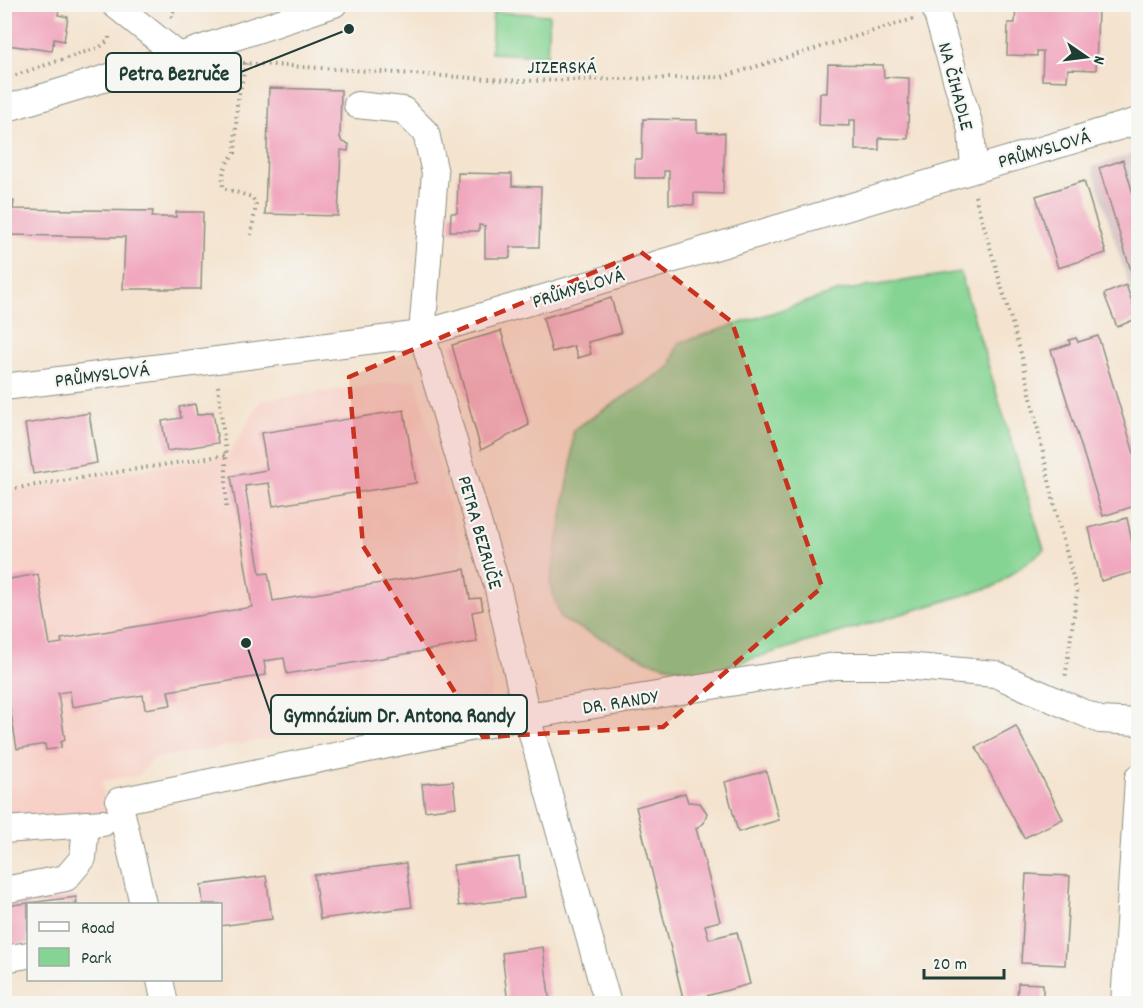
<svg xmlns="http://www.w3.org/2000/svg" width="1143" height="1008" viewBox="0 0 1143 1008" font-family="Dekko,sans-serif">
	<rect width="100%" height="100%" fill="#f6f6f2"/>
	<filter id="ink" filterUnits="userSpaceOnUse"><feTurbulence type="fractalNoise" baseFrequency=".0167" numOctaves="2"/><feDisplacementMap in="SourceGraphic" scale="12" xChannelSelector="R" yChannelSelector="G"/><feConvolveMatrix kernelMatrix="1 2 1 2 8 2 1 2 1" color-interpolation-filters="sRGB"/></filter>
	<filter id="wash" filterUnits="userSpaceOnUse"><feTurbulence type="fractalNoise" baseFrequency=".008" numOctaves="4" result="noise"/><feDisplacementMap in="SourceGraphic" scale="24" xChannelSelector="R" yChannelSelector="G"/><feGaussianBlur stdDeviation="1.35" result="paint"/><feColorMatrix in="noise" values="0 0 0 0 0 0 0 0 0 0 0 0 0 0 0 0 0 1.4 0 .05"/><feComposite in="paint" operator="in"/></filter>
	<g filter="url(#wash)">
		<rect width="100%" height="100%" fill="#f4e3ce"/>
		<path fill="#f7d1c7" d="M416,379L463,558L482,597L492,688L490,696L480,703L152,759L139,775L101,781L109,814L5,822V492L228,456L261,400Z"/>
		<path fill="#d2bfc0" d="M1138,152V290L1131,292L1092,167Z"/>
		<g fill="#86d493" stroke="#528864" stroke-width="1.5">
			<path d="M493,12L549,15L547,56L491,53Z"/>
			<path d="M960,272L1044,550L995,586L701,674L648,661L561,619L550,585L572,459L573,430L670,367L678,343L840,291Z"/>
		</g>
		<g id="blocks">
			<g fill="#f1a7be">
				<path d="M12,4H60L58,15L68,17L64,41L54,39L52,51L7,45Z"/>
				<path d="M1016,4H1070V8L1098,9L1096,70L1068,69L1067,81L1042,80L1043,51H1037V56L1007,55L1008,23H1015Z"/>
				<path d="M828,64L883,65L884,77L909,78L908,139L879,138V150H855V120H849V126L819,125L820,93H827Z"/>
				<path d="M269,88L341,90L340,137L342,142L349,144L348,151L341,150L338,216L265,214Z"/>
				<path d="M643,119L697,120V132L725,133L723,194L694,193V205L669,204V171H664V178H635V159H642Z"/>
				<path d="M1123,160L1138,210V286L1136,287L1099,168Z"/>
				<path d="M458,173L512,174V186L541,187L539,247H510V258H485V226L479,225V231H450L451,213H457Z"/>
				<path d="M1084,181L1106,253L1058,268L1036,196Z"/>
				<path d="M4,201H14L13,209L153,211L152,217H176V212H203L201,289H123L125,237L4,235Z"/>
				<path d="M1126,285L1138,318L1117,327L1104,294Z"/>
				<path d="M611,298L621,333L588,342L591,354L578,358L574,346L552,352L543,318Z"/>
				<path d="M501,331L529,425L481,450L452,345Z"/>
				<path d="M1098,336L1138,466V505L1103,516L1051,350L1070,344L1069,340L1076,338L1078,342Z"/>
				<path d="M195,404L197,415L213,412L218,443L167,451L162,421L181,418L179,407Z"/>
				<path d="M404,410L416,483L273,506L269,483L245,486L260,574L268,573L273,601L465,569L470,599L481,598L483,610L472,612L477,642L287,674L284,658L264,661L266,675L168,691L171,705L145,709L143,695L72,707L70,691L58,693L65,740L61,742V748L46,750L45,744L17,749L4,672V580L38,574L50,645L62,643L61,639L252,607L231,476L267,470L261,433Z"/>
				<path d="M89,413L97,463L33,474L25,424Z"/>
				<path d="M1127,518L1138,571L1101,581L1089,528Z"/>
				<path d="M1016,726L1063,819L1024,838L976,747Z"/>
				<path d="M766,771L779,820L738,832L725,782Z"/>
				<path d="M453,781L456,807L425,811L422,784Z"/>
				<path d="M685,793L688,802L700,803L707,813L704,823L696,828L720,921L705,925L709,939L737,932L750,984L684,1002L636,807Z"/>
				<path d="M519,857L524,898L459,906L453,865Z"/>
				<path d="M406,863L412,907L320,919L314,875Z"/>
				<path d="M1026,874L1070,876L1065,965L1021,963Z"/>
				<path d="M266,876L272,919L220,926V904H203L201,885Z"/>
				<path d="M76,897L77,904H29V903Z"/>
				<path d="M28,903V943L4,946V906Z"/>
				<path d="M543,947L550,1004H508L502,953Z"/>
				<path d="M1018,983L1043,984V1002L1006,1004V1000L1017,1001Z"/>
				<path d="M904,998L905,999L916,1004H893Z"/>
			</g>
		</g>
	</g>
	<g filter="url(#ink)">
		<use href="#blocks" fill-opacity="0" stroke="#8a9081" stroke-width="1.5"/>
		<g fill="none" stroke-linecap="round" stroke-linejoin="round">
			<g stroke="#8a9081" stroke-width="28">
				<g id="minor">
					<path d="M114,4L179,56"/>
					<path d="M934,4L971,130L974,168"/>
					<path d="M357,105L403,110L426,133L435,173L422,334L498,589L527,716L608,1004"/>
					<path d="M4,109L179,56L334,4"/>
					<path d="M4,387L422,334L1138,121"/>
					<path d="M4,830L103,823"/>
					<path d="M4,890L66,878L83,858L86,824"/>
					<path d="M143,904L119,801L527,716L835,666H905L995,674L1100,720L1138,722"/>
					<path d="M4,959L28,955"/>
					<path d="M160,980L165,1004"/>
					<path d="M1124,1004L1138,778"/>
				</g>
			</g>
			<g stroke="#8a9081" stroke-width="4" stroke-dasharray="1.5 4.5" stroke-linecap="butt">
				<path d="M172,17L171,14L179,4"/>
				<path d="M243,63L520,81L722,77L913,19"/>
				<path d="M246,63L237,105L235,153C224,164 222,173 223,188L252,197L256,205L251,235"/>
				<path d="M4,79L100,47L109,40V33"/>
				<path d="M975,196L1022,357L1058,521L1077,592L1065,679"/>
				<path d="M218,386L226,455V508"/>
				<path d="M4,490L226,455"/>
			</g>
			<use href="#minor" stroke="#fff" stroke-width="26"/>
		</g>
	</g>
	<path fill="#c8321e" fill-opacity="0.2" stroke="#c8321e" stroke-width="4.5" stroke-dasharray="12 8" stroke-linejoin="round" d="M641,252L732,322L822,587L663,727L483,737L363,546L349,377Z"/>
	<g text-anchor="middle" stroke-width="4.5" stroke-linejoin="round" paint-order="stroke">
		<g font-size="20" fill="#1f3d34" stroke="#f6f6f2">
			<text x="562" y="73">JIZERSKÁ</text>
			<text transform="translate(957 86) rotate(75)" y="7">NA ČIHADLE</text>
			<text transform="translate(1044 148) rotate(-16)" y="7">PRŮMYSLOVÁ</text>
			<text transform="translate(578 287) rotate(-17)" y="7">PRŮMYSLOVÁ</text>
			<text transform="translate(102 374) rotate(-7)" y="7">PRŮMYSLOVÁ</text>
			<text transform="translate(481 532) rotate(74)" y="7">PETRA BEZRUČE</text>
			<text transform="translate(620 701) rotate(-9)" y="7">DR. RANDY</text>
		</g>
	</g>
	<path fill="none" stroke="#1f3d34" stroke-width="2" d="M349 29L241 72M246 643L271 715"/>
	<g fill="#1f3d34" stroke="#f6f6f2" stroke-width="2">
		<circle cx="349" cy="29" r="6"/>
		<circle cx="246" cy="643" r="6"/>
	</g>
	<g fill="#f6f6f2" stroke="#1f3d34" stroke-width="2">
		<rect x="106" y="53" width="135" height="39" rx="6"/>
		<rect x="271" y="695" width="256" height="39" rx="6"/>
	</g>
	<g font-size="21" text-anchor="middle" font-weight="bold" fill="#1f3d34">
		<text x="174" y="80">Petra Bezruče</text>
		<text x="399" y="722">Gymnázium Dr. Antona Randy</text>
	</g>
	<rect width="1143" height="1008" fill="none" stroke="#f6f6f2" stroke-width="24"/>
	<rect x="27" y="903" width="195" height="78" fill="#f6f6f2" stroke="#a0aca6" stroke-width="1.5"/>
	<rect x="39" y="922" width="30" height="9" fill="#ffffff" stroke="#a0aca6" stroke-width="1.5"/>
	<text x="81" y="933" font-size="18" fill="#1f3d34">Road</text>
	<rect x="39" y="948" width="30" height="18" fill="#86d493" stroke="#a0aca6" stroke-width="1.5"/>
	<text x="81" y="963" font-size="18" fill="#1f3d34">Park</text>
	<g transform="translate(1086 57) rotate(104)" stroke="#f6f6f2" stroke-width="4.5" paint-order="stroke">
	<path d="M0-4.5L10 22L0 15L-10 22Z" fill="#1f3d34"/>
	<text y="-9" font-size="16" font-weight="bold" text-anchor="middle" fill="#1f3d34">N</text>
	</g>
	<path d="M924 969v9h80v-9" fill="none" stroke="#1f3d34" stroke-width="3"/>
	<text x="933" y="969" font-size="18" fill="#1f3d34" stroke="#f6f6f2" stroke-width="4.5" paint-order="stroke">20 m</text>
</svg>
